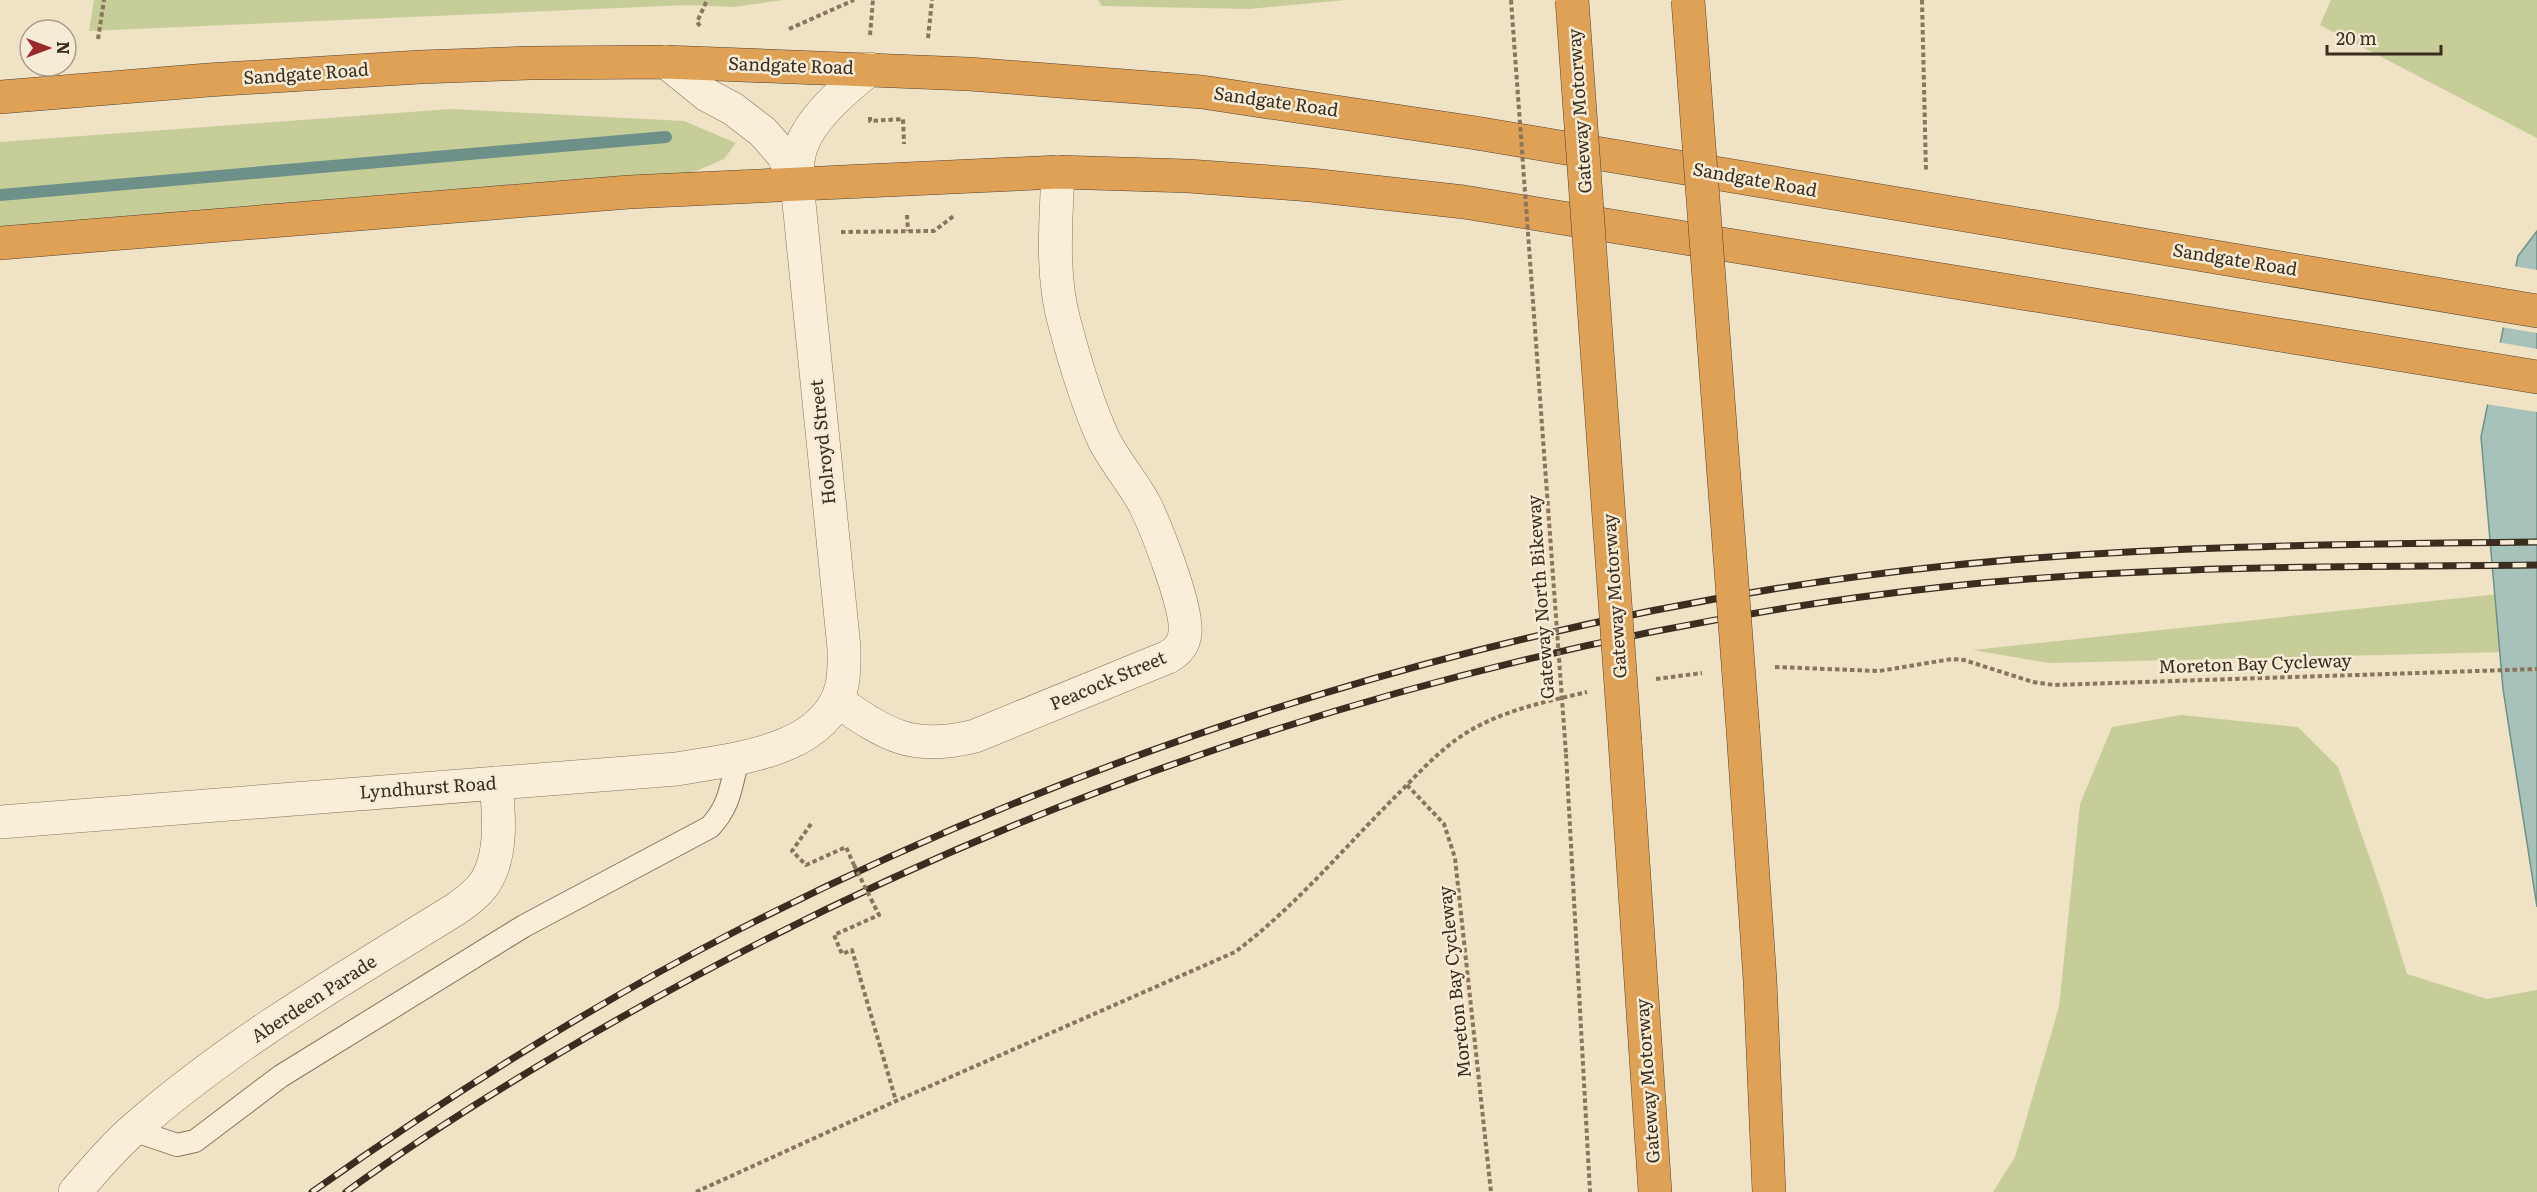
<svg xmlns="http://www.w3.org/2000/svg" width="2537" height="1192" viewBox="0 0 2537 1192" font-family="Literata,serif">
	<rect width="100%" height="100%" fill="#efe2c5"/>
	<g fill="#c7cd99">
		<path d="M94,0H783L734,7L688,5L89,31Z"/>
		<path d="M1098,0H1346L1249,9L1102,6Z"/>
		<path d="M2331,0H2537V138L2320,25Z"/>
		<path d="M451,109L684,121L736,143L724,159L682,177L0,232V142Z"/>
		<path d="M2498,594L2508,652L2049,663L1973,650Z"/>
		<path d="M2181,715L2298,727L2338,767L2382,893L2407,974L2487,999L2537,990V1192H1993L2015,1157L2059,1007L2080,804L2112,727Z"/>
	</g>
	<path fill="#a7c2ba" stroke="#6d9188" stroke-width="1.5" d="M2537,231V907L2503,689L2481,437L2518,256Z"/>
	<g fill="#efe2c5">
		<path d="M2513,266L2537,270V333L2501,327Z"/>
		<path d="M2497,342L2537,349V412L2485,404Z"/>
	</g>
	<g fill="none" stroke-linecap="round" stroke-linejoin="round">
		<path stroke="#6d9188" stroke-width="12" d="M0,195L666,137"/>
		<g stroke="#8a745b" stroke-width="24">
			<path id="lane" d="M133,1130L177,1145L195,1141L281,1076L524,926L710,827C730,806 731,786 738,758"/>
		</g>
		<g stroke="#8a745b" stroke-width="34">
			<g id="street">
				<path d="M666,62L707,95L733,109L763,132L783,155L797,183"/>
				<path d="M837,701C887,735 912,752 975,736L1168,657C1177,652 1184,644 1185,633C1188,608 1156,527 1144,503C1132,481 1114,461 1103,438C1087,403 1074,359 1064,321C1051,274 1056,220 1058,172"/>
				<path d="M0,822L677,769C731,759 823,753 841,689C845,676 844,662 844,648L797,183C798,174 797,164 799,155C805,122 845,89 870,69"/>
				<path d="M75,1192C93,1171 113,1147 134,1129C232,1043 346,977 456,909C466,902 476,895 484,884C503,857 499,814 496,783"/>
			</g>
		</g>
		<g stroke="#58422f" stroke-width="34">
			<g id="highway">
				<path d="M0,97L208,80L420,67L530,63L666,62L969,74L1202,92L1476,133L2537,311"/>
				<path d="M0,243L629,192L1058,172L1188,176L1311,185L1464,202L2537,377"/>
				<path d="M1743,730L1760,980L1769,1192"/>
				<path d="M1625,742L1655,1192"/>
			</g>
		</g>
		<g stroke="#8a745b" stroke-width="4" stroke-dasharray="4.5 3" stroke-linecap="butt">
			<path d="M1922,0L1926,172"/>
			<path d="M700,26L697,22L707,0"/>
			<path d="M789,29L854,0"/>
			<path d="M870,35L873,0"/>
			<path d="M928,38L932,0"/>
			<path d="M98,39L104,0"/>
			<path d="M870,117V121L903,119L904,144"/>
			<path d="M907,215L908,231"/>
			<path d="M841,232L934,231L955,215"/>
			<path d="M1775,667L1879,671L1952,659L1964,660L2033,682L2054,685L2537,669"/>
			<path d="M1656,679L1702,673"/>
			<path d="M1566,754L1590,1192"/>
			<path d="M1407,785L1444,824L1455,858L1491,1192"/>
			<path d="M811,824L792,851L806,865L846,847L854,865"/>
			<path d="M871,899L879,915L834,935L842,954L852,950L896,1101"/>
			<path d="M696,1192L896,1101L1235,952C1294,908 1343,849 1395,797C1417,775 1440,749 1466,733C1503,710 1545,702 1587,692"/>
		</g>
		<use href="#lane" stroke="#f9efd9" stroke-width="22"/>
		<use href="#street" stroke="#f9efd9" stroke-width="33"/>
		<use href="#highway" stroke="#dea156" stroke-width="33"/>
		<g stroke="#3a2c1f" stroke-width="7">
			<g id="rail">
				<path d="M312,1192C447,1097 588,1007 736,931C1112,739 1524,611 1945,566C2141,546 2339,544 2537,542"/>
				<path d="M346,1192C434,1128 527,1071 622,1017C1027,786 1479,638 1943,587C2140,565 2339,567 2537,565"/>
			</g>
		</g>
		<use href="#rail" stroke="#f6ecd5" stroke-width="4.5" stroke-dasharray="14" stroke-linecap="butt"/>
		<g stroke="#58422f" stroke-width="34" stroke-linecap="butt">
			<g id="highway-bridge">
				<path d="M1572,0L1625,742"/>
				<path d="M1688,0L1743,730"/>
			</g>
		</g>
		<g stroke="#8a745b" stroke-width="4" stroke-dasharray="4.5 3" stroke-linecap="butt">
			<path d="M1511,0L1566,754"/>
			<path d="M854,865L871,899"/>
		</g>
		<use href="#highway-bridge" stroke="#dea156" stroke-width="33"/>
	</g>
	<g text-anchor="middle" stroke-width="5" stroke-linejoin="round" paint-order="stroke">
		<g font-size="18" fill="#3a2c1f" stroke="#f6ecd5">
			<text transform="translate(791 66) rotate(2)" y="6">Sandgate Road</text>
			<text transform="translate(306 74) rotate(-4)" y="6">Sandgate Road</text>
			<text transform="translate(1276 102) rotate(8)" y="6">Sandgate Road</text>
			<text transform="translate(1580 111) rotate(-94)" y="6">Gateway Motorway</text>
			<text transform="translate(1755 180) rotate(10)" y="6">Sandgate Road</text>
			<text transform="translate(2235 260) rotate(9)" y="6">Sandgate Road</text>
			<text transform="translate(823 442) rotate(-96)" y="6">Holroyd Street</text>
			<text transform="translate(1615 596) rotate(-94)" y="6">Gateway Motorway</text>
			<text transform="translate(1541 597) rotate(-94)" y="6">Gateway North Bikeway</text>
			<text transform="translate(2255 664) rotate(-2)" y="6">Moreton Bay Cycleway</text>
			<text transform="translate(1108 681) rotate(-23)" y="6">Peacock Street</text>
			<text transform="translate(428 788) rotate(-4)" y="6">Lyndhurst Road</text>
			<text transform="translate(1455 982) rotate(-96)" y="6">Moreton Bay Cycleway</text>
			<text transform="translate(314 999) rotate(-33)" y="6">Aberdeen Parade</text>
			<text transform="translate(1648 1081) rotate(-94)" y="6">Gateway Motorway</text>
		</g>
	</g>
	<g transform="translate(48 48) rotate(90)"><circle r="28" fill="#f6ecd5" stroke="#ab9f8c" stroke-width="1.5"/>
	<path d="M0-4.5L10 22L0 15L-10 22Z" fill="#9a2a2c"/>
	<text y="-9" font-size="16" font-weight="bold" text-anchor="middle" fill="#3a2c1f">N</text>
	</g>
	<path d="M2327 45v9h114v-9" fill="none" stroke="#3a2c1f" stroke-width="3"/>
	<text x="2336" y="45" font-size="18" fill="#3a2c1f" stroke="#f6ecd5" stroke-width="4.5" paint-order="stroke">20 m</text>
</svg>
